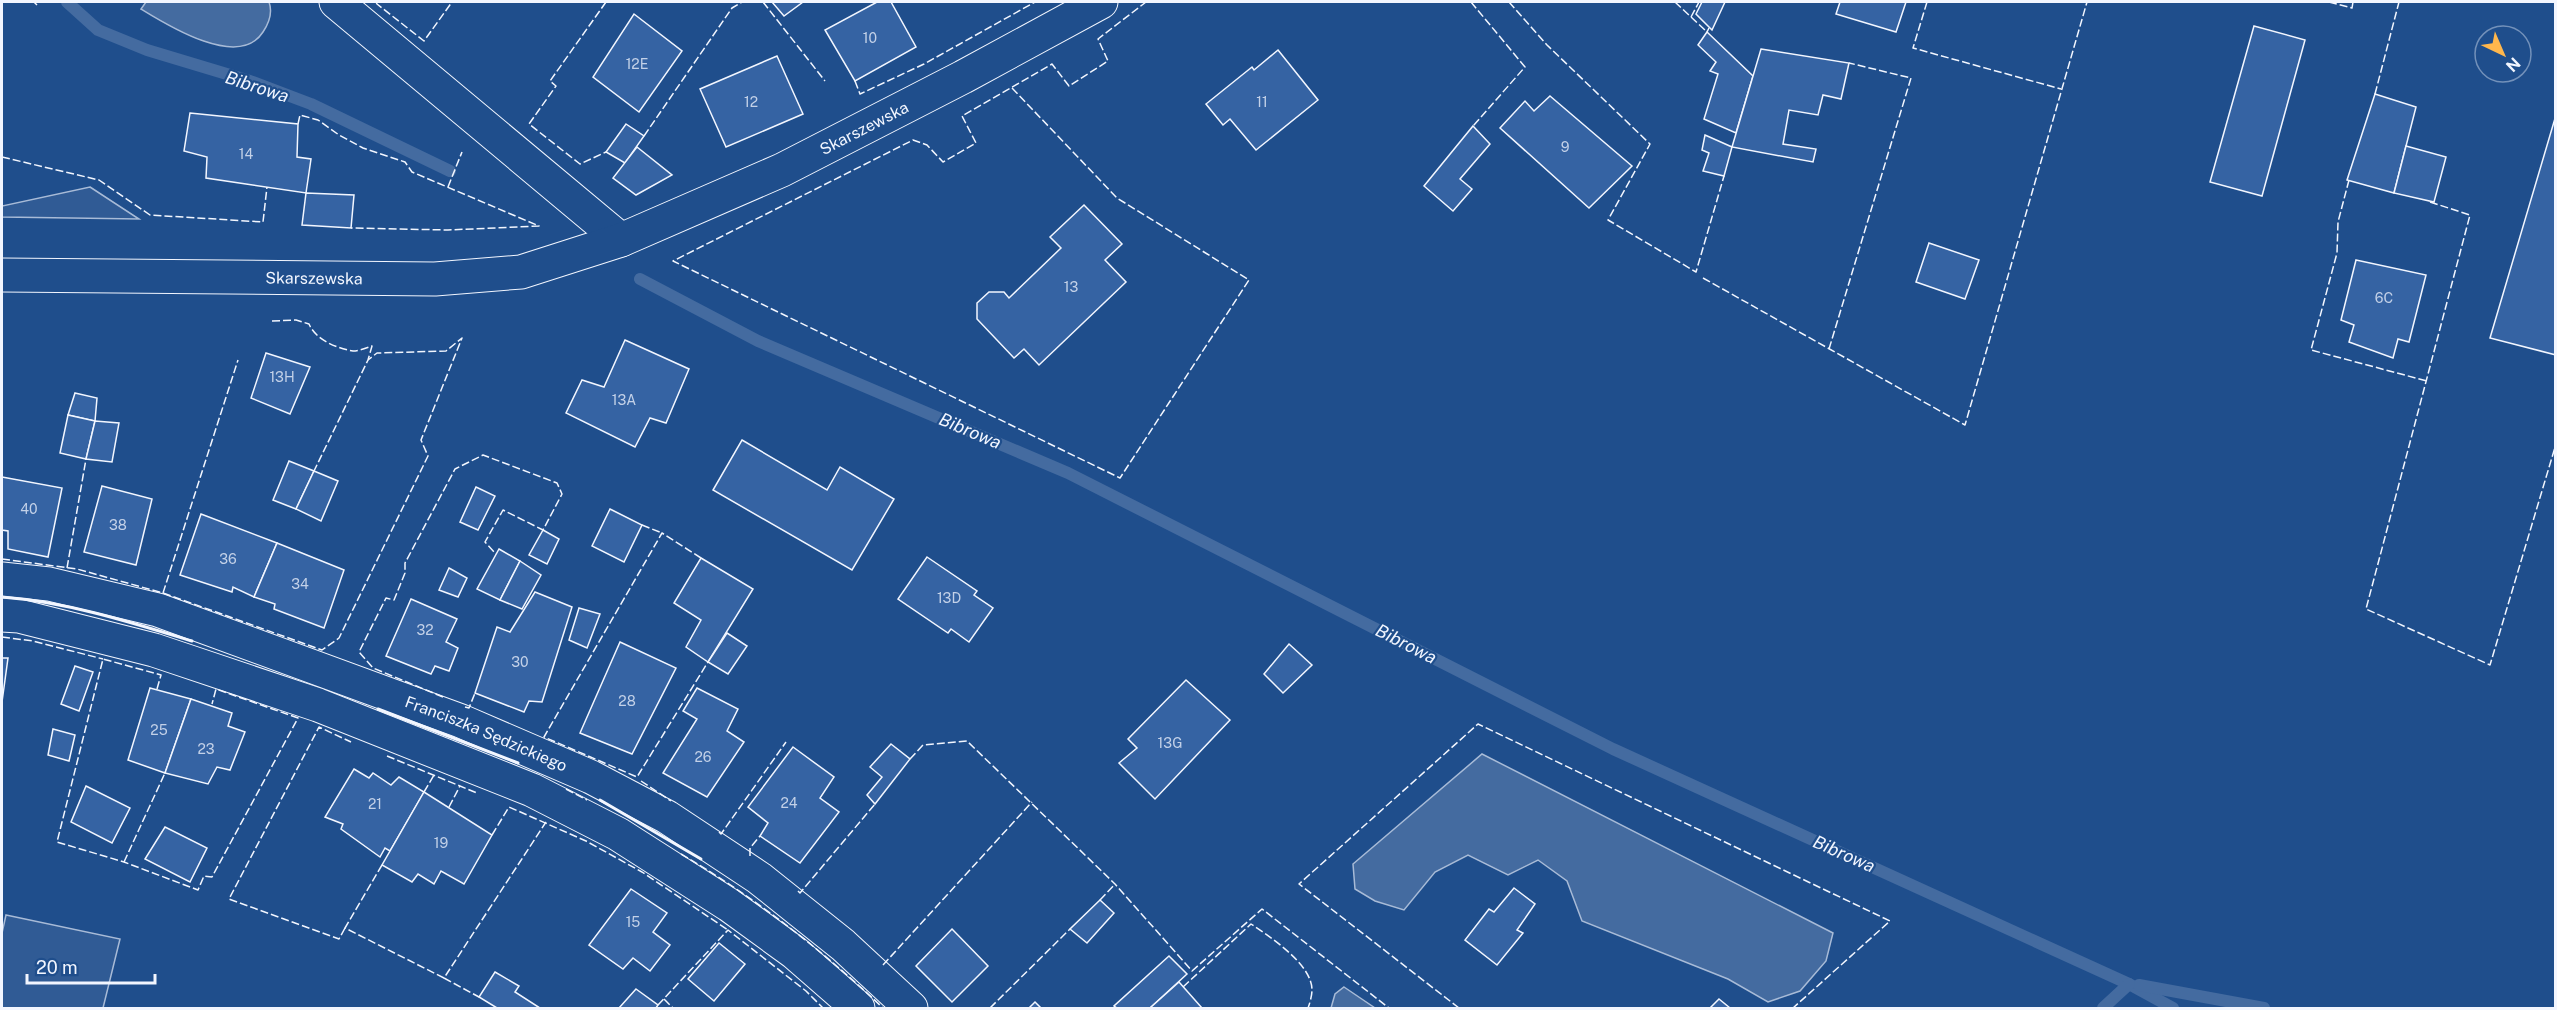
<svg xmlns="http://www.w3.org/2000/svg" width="2557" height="1010" viewBox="0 0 2557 1010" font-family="'Public Sans',sans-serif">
	<rect width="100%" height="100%" fill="#1f4e8c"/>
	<g fill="#305b95" stroke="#a8bbd7" stroke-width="1.5">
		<path d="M90,187L139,219L2,217V206Z"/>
		<path d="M6,915L120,939L103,1008H2V933Z"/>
	</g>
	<g fill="#446ba0" stroke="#a8bbd7" stroke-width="1.5">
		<path d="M146,2H269C273,13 269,23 263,32C239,70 167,25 141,9Z"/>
		<path d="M1482,754L1833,933L1826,961L1800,991L1768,1002L1728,979L1582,921L1567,881L1538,860L1508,875L1468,855L1435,872L1404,910L1375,901L1355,889L1353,864Z"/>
		<path d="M1344,987L1375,1008H1331L1335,994Z"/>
	</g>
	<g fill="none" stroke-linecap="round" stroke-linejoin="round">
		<g stroke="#446ba0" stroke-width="12">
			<path d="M67,2L98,30L147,50L250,81L311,104L450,171"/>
			<path d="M640,279L758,341L1068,473L1613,749L2129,984L2173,1008"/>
			<path d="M2139,985L2264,1008"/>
			<path d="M2103,1008L2129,984"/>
		</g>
	</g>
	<g fill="#3563a3" stroke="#f2f6ff" stroke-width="1.5">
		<path d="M772,2H803L784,16Z"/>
		<path d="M877,2H891L916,47L855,81L825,30Z"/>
		<path d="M1702,2H1725L1712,30L1696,14Z"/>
		<path d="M1840,2H1906L1896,32L1836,14Z"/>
		<path d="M634,14L682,51L639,112L593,77Z"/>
		<path d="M2254,26L2305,40L2262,196L2210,182Z"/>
		<path d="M1707,32L1753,76L1736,133L1704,119L1718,74L1710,71L1716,62L1698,45Z"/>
		<path d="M1761,49L1849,63L1841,99L1823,95L1818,115L1789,110L1783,144L1816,149L1813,162L1732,147Z"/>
		<path d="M1278,50L1318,100L1256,150L1230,119L1223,125L1206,104L1252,67L1254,70Z"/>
		<path d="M777,56L803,114L726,147L700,89Z"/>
		<path d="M2375,94L2416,107L2394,193L2347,180Z"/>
		<path d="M1550,96L1632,166L1589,208L1500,128L1525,101L1534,111Z"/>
		<path d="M190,113L298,124L297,157L311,159L306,193L206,178L207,157L184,151Z"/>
		<path d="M2556,115V355L2490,338Z"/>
		<path d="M626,124L644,136L625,163L606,152Z"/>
		<path d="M1473,126L1490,144L1460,179L1472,189L1453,211L1424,186Z"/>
		<path d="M1705,135L1732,147L1724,176L1703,171L1709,153L1702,150Z"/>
		<path d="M2406,146L2446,157L2434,202L2394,193Z"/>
		<path d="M637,147L672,175L636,195L613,178Z"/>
		<path d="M306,193L354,195L351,228L302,225Z"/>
		<path d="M1084,205L1122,244L1105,260L1126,282L1039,365L1024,349L1014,358L977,319V303L989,292H1004L1009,298L1061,248L1050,237Z"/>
		<path d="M1929,243L1979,260L1965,299L1916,282Z"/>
		<path d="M2356,260L2426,275L2409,342L2398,339L2393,358L2349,342L2354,325L2341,320Z"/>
		<path d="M625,340L689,369L666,423L650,418L635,447L566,413L582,380L604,387Z"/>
		<path d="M266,353L310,367L290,414L251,398Z"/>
		<path d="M75,393L97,398L95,421L68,415Z"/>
		<path d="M68,415L95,421L86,459L60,453Z"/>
		<path d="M95,421L119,423L112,462L86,459Z"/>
		<path d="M742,440L827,490L840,467L894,499L852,570L713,490Z"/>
		<path d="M289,461L314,471L296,509L273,500Z"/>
		<path d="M314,471L338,481L321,521L296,509Z"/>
		<path d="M2,477L62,488L48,557L8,549V531L2,530Z"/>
		<path d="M102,486L152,499L136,565L84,552Z"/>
		<path d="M476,487L495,496L478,530L460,522Z"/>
		<path d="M610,509L642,525L624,562L592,546Z"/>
		<path d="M201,514L277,543L254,597L233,587L232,592L180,575Z"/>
		<path d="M543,530L559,539L547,564L529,555Z"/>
		<path d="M277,543L344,570L324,628L274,609L275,604L254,597Z"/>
		<path d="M499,549L520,561L500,600L477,589Z"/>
		<path d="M927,557L977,591L974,595L993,608L969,642L951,629L948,633L898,599Z"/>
		<path d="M701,558L753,589L708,662L686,647L701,620L674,603Z"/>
		<path d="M520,561L541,575L522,609L500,600Z"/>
		<path d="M449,568L467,578L458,597L439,590Z"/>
		<path d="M535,592L572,607L542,702L529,701L524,712L475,693L497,627L510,632Z"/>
		<path d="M411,599L457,619L446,642L458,648L449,671L435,666L431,674L386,656Z"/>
		<path d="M579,608L600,614L587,648L569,640Z"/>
		<path d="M727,633L747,646L728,674L708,662Z"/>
		<path d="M620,642L676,668L632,754L580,733Z"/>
		<path d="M1289,644L1312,665L1283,693L1264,674Z"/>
		<path d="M2,658H8L2,702Z"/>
		<path d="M75,666L93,672L79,711L61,704Z"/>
		<path d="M1186,680L1230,720L1155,799L1119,763L1137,748L1128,739Z"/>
		<path d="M150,688L191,699L165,773L128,760Z"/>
		<path d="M697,688L738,709L727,731L744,742L707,797L663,773L697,719L683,711Z"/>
		<path d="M191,699L232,713L228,726L245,732L230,770L217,767L208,784L165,773Z"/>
		<path d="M53,729L75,735L69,761L48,755Z"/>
		<path d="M891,744L910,759L875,804L867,795L882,777L870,767Z"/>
		<path d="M793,747L834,777L820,798L839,812L800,863L760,836L768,823L748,807Z"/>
		<path d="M354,769L369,778L373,773L391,785L399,777L424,792L390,851L385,848L380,857L341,829L343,824L325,817Z"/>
		<path d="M86,786L130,808L112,843L71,822Z"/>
		<path d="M424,792L492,835L464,884L441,871L434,884L418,874L412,882L382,865Z"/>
		<path d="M165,827L207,848L190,882L145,859Z"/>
		<path d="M1514,888L1535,904L1517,930L1523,933L1497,965L1465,940L1489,909L1494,912Z"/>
		<path d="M631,889L667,913L653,932L670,945L650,971L633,958L623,969L589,945Z"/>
		<path d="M1100,900L1114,913L1087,943L1070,929Z"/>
		<path d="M952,929L988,966L952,1002L916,966Z"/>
		<path d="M719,943L745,964L714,1001L688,979Z"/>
		<path d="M1169,956L1187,974L1150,1008H1117L1114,1006Z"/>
		<path d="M495,972L519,986L515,992L540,1008H497L479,997Z"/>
		<path d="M1179,982L1202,1008H1150Z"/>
		<path d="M636,989L658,1005L656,1008H619Z"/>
		<path d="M1719,999L1730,1008H1710Z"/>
		<path d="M1035,1002L1041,1008H1029Z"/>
	</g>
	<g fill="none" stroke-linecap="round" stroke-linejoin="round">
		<g stroke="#f2f6ff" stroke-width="35">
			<g id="street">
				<path d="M336,2L621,240"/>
				<path id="s1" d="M2,579L49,584L158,610L461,721L591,777L667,817L759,878L843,945L911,1008"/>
				<path d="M2,615L19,616L154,650L318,705L532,790L618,834L729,905L795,953L858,1008"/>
			</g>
		</g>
		<g stroke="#f2f6ff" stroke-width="35">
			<g id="secondary">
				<path id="s2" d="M2,275L435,279L521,272L621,240L782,170L963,77L1101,2"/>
			</g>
		</g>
		<use href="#street" stroke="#1f4e8c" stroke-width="33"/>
		<use href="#secondary" stroke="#1f4e8c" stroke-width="33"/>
		<g stroke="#f2f6ff" stroke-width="1.5" stroke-dasharray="8 3" stroke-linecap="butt">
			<path d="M34,2L37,5"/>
			<path d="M376,2L377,4L424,41L452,2"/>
			<path d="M606,2L550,81L556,86L529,124L580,164L606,152"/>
			<path d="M763,2L825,81"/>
			<path d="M1471,2L1525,67L1473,126"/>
			<path d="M1509,2L1547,45L1650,144L1608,220L1696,272L1724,176"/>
			<path d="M1675,2L1707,32L1709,28"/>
			<path d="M1927,2L1913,48L2061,89"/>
			<path d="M2329,2L2352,8L2353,2"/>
			<path d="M1691,17L1699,2"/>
			<path d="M855,81L860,94L924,64L1035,2"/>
			<path d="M1012,88L1117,198L1249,280L1120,478L673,261L913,140L927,145L943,162L976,143L962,116L1052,64L1069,86L1108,61L1098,39L1146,2"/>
			<path d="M2375,94L2399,2"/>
			<path d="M298,124L300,115L318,120L339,135L363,148L405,162L412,172L539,226L448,230L351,228"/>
			<path d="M644,136L732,8L742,2"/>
			<path d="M2,157L99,180L150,215L263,222L267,187"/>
			<path d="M2349,180L2338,222L2337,253L2311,350L2427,381"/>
			<path d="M448,187L462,152"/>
			<path d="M2430,202L2470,215L2366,609L2490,665L2556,444"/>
			<path d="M1703,278L1965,425L2087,2"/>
			<path d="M272,321L296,320L309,324C316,340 336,348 353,351C359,351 366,348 372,346L368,360L314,471"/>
			<path d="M1829,349L1911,78L1849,63"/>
			<path d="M642,525L662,533"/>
			<path d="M701,558L662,533L544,737L637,777L708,662"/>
			<path d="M2,559L77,569L163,593L322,650L339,638L428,456L421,440L462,338L446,351L377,353L368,360"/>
			<path d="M67,568L86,459"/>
			<path d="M163,593L238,360"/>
			<path d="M2,637L33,641L103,659"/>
			<path d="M157,689L161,675L103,659L57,842L124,862L198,890L204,876L212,877L298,718L216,689L212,704"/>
			<path d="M443,697L373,668L359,652L386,598L394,600L405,573V563L455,469L483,455L557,483L562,494L543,530L503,510L485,542L496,554"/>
			<path d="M465,707L469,708L475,693"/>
			<path d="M387,756L477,793"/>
			<path d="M910,759L923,745L967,741L1115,884L1192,971L1262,909L1389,1008"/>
			<path d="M641,781L671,801"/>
			<path d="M566,789L587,800"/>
			<path d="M424,792L434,775"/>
			<path d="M449,807L460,786"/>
			<path d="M719,832L721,834L786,742"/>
			<path d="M492,835L509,807L586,841L642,872L728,930"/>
			<path d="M681,854C754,897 821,949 883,1008"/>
			<path d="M750,856V848L760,836"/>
			<path d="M124,862L165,773"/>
			<path d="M382,865L345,928L444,978L546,822"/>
			<path d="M798,891L800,893L875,804"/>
			<path d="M1100,900L1115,884"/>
			<path d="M345,928L339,939L229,899L319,727L351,742"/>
			<path d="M883,965L1032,802"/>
			<path d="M444,978L479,997"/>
			<path d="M1183,987L1251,924C1270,937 1312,964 1312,990C1312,995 1310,1003 1308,1008"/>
			<path d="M664,999L673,1008"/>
			<path d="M658,1005L728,930L806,991L823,1008"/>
			<path d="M990,1008L1070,929"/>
			<path d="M1459,1008L1299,884L1478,724L1890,921L1793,1008"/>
		</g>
		<g stroke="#f2f6ff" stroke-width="3">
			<path d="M2,597C67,602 130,622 192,641"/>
			<path d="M378,709L518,763"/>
			<path d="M600,800L701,859"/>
		</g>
	</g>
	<g text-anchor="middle" stroke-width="4.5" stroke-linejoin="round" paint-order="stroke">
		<g font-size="14" fill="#c3d1e8">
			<text x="870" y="43">10</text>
			<text x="637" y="69">12E</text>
			<text x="751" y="107">12</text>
			<text x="1262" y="107">11</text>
			<text x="1565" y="152">9</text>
			<text x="246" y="159">14</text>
			<text x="1071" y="292">13</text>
			<text x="2384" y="303">6C</text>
			<text x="282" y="382">13H</text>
			<text x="624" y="405">13A</text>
			<text x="29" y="514">40</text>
			<text x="118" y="530">38</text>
			<text x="228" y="564">36</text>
			<text x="300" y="589">34</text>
			<text x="949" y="603">13D</text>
			<text x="425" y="635">32</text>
			<text x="520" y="667">30</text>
			<text x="627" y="706">28</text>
			<text x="159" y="735">25</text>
			<text x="1170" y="748">13G</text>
			<text x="206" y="754">23</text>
			<text x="703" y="762">26</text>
			<text x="789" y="808">24</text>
			<text x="375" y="809">21</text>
			<text x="441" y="848">19</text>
			<text x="633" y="927">15</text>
		</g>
		<g font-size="16" fill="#f2f6ff" stroke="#1f4e8c">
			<text dy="6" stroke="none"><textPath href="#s2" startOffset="892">Skarszewska</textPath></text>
			<text dy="6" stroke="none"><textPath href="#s2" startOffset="312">Skarszewska</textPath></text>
			<text dy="6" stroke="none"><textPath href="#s1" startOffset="510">Franciszka Sędzickiego</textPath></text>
		</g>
		<g font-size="18" font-style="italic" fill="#f2f6ff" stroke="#1f4e8c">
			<text transform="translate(257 87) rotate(18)" y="6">Bibrowa</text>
			<text transform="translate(970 431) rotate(23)" y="6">Bibrowa</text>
			<text transform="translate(1406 644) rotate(27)" y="6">Bibrowa</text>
			<text transform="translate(1844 854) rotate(24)" y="6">Bibrowa</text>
		</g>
	</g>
	<rect width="2557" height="1010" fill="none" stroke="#f2f6ff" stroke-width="6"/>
	<g transform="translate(2503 54) rotate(136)"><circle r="28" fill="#1f4e8c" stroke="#7391ba" stroke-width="1.5"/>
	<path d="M0-4.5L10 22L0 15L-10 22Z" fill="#ffb74d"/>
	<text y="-9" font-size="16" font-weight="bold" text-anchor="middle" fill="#f2f6ff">N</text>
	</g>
	<path d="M27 974v9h128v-9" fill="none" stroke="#f2f6ff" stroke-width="3"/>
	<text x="36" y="974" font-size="18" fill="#f2f6ff" stroke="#1f4e8c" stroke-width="4.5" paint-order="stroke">20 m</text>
</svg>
